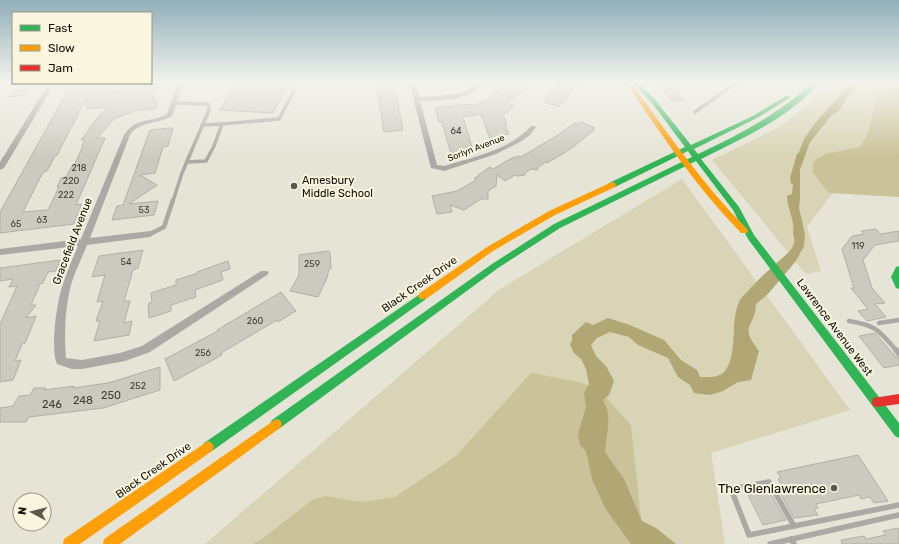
<svg xmlns="http://www.w3.org/2000/svg" width="899" height="544" viewBox="0 0 899 544" font-family="Rubik,sans-serif">
	<rect width="100%" height="100%" fill="#e5e4d7"/>
	<g fill="#d8d4b5">
		<path d="M828,82H899V118L879,131L807,227L821,271L806,274L712,160L779,127L814,100Z"/>
		<path d="M682,179L850,410L711,453L725,544H205L500,289Z"/>
	</g>
	<g fill="#cac298">
		<path d="M899,86V197L829,193L813,173V162L825,154L860,147L867,135L878,93Z"/>
		<path d="M531,373L583,383L602,393L631,425L641,519L638,544H253L262,539L312,500L325,496L362,502L395,497L456,456Z"/>
	</g>
	<path fill="#b0a774" d="M852,82H861L847,97L839,111L832,115L810,142L800,169V198L799,208L805,234L804,246L796,261L768,294L756,304C755,329 738,324 759,351L751,380L738,382L723,391L710,395L694,393L690,385L678,377L668,358L638,345L629,337L610,332L597,338L591,345L596,356L606,366L614,381L609,395L603,400C613,416 606,434 605,452L624,479L642,521L656,528L676,544H631L605,508L592,479L586,451L580,445L578,434L586,407L584,393L589,384L586,369L581,359L574,353L570,345L572,340V335L586,322L593,325L608,318L630,325L664,340L681,360L697,370L700,377C708,377 718,378 724,372C739,356 729,320 740,300C742,297 745,294 748,291C761,276 776,264 790,251C795,244 795,241 793,233C793,230 794,227 793,224C792,215 787,206 787,196L792,194L793,184L790,183L791,182L790,178L797,154L799,152L804,139L815,123Z"/>
	<g fill="#cccac0" stroke="#b1b0a6" fill-rule="evenodd">
		<path d="M238,82H290L273,113L219,110Z"/>
		<path d="M376,82H394L403,130L384,132Z"/>
		<path d="M488,82H525L521,87L526,89L507,103L514,106L503,115L507,125H505L509,134L502,135L503,138L490,139L481,114L463,117L472,147L465,148L466,151L451,153L442,122H439L435,108L471,104L472,106L485,101L502,88L488,84Z"/>
		<path d="M560,82H580L559,107L543,102Z"/>
		<path d="M657,82H669L684,100L672,101Z"/>
		<path d="M20,83H34L25,95L9,97Z"/>
		<path d="M72,83H115V91L134,89L137,83H159L153,100H158L155,109L137,110L114,119L97,138H105L76,205L82,204L74,224L0,233V212ZM86,99L87,109L107,107L89,128V130L81,140L85,139L82,146H83L74,166H72L66,177L61,178L57,187H59L48,210L23,212L41,176L44,172L47,171L55,156L57,155Z"/>
		<path d="M581,122L595,128L593,130H594L572,148L547,163L546,162L537,168L538,170L531,169L525,173V175L517,176L515,175L505,181L497,175L496,186L488,191V199H481L464,210L450,205L452,212L437,214L432,196L457,191L476,180L474,178L479,176L478,175L490,167L493,169L510,159L519,156L521,157L563,132H562L574,123L578,124Z"/>
		<path d="M170,128H173L168,146L163,147L155,173L140,175L157,185L129,204L158,201L154,215L112,220L117,206L123,205L150,130Z"/>
		<path d="M876,229L881,234L899,231V241L875,245L863,260L872,288L885,303L875,304L886,317L867,321L858,311L868,309L851,288H854L842,249L852,236L864,234L861,231Z"/>
		<path d="M143,250L138,268L133,270L124,301H130L124,323L132,321L129,335L94,341L100,321H96L103,301L97,302L105,275L92,277L99,256Z"/>
		<path d="M328,251L330,252L331,269H329L327,278L318,297L290,291L299,275V255Z"/>
		<path d="M60,260L56,271L48,272L43,283L40,284L31,305H36L26,318L36,316L29,334L25,343L22,344L15,361L21,360L13,380L0,382V324L17,286L9,287L13,279L0,281V268Z"/>
		<path d="M228,261L230,269L221,272L223,280L195,290L196,297L171,305V311L149,318L148,304L152,302L151,293L176,285V280L198,273L197,272Z"/>
		<path d="M281,292L296,311L278,322L277,320L221,353L222,355L174,381L165,359L218,331L217,330Z"/>
		<path d="M875,333L896,357L899,358V365L884,368L859,336Z"/>
		<path d="M160,367V390L103,408L29,417L26,422H0V408L13,406L19,396L30,395L34,388H46L44,390L74,386L73,388L108,383Z"/>
		<path d="M858,455L888,501L874,503L870,497L861,499L859,495L816,504L818,508L814,509L818,515L794,518L778,489L783,488L778,479L781,478L777,472Z"/>
		<path d="M769,491L786,520L763,525L748,495Z"/>
		<path d="M899,528V544H842L841,540L864,536L866,539L886,535L883,531Z"/>
	</g>
	<g fill="none" stroke-linecap="round" stroke-linejoin="round">
		<g stroke="#aaa9a5" stroke-width="3.5">
			<path d="M695,112L737,82"/>
			<path d="M222,124L279,119L294,91"/>
			<path d="M187,162L206,161L214,146L222,124L202,125"/>
			<path d="M173,201L182,173L209,110L208,104L175,103"/>
		</g>
		<g stroke="#aaa9a5" stroke-width="4.5">
			<path d="M150,234L164,227L173,200"/>
			<path d="M849,321C878,326 878,330 897,351"/>
			<path d="M879,323L899,320"/>
		</g>
		<g stroke="#aaa9a5" stroke-width="5.5">
			<path d="M896,350L899,354"/>
			<path d="M769,482L794,526L749,535L731,489Z"/>
			<path d="M794,526L899,505"/>
			<path d="M791,539L794,544"/>
			<path d="M770,544L899,515"/>
		</g>
		<g fill="#aaa9a5" fill-rule="evenodd">
			<path d="M178,82H184L172,116C159,124 139,121 130,135L90,238L150,231L154,234L150,237L87,245C82,258 75,271 71,285C65,308 64,334 66,358L82,360L120,353L142,346L261,271H267L269,273L267,275L150,352L125,361L82,369H72L57,364C50,349 57,300 63,284C67,271 73,258 78,246L0,255V249L81,239L124,135C135,117 151,123 167,114Z"/>
			<path d="M409,82H415L419,97H424L459,94L466,91L478,82H485C469,101 443,101 420,101L437,165L444,166C473,157 510,150 531,126H535L536,127L530,135L520,142L496,154L444,171L431,168Z"/>
			<path d="M49,83H55L4,168L0,170V162Z"/>
		</g>
		<g fill="#30b455" fill-rule="evenodd">
			<path d="M632,82H639L656,101L691,145L753,116L786,96L791,97L757,118L694,149L698,154C740,134 779,114 813,82H820C789,118 743,138 701,159L739,207L754,235L899,423V438L895,436L748,239L733,210L696,161L560,228L498,268L280,428L276,429L272,428L270,424L272,420L492,264L554,224L692,157L688,151L615,187H609L608,185L609,183L685,147L652,103Z"/>
			<path d="M899,266V289L896,288L891,277L896,267Z"/>
			<path d="M423,292L426,293L428,296L426,299L212,451L208,453L204,451L202,447L204,443Z"/>
		</g>
		<g fill="#ff9f0a" fill-rule="evenodd">
			<path d="M629,85H633C669,135 703,185 747,229L748,231L747,233H741C697,188 663,137 628,86Z"/>
			<path d="M612,182L615,183L616,185L615,187L555,215L493,251L426,299H420L418,296L420,293L487,247L549,211Z"/>
			<path d="M276,419L280,420L282,424L280,428L120,544H103L104,539Z"/>
			<path d="M208,441L212,443L214,447L212,451L80,544H63L64,539Z"/>
		</g>
		<path fill="#e5322d" fill-rule="evenodd" d="M899,394V404L877,407L873,406L872,402L873,398Z"/>
	</g>
	<linearGradient id="sky" x2="0" y2="1"><stop stop-color="#91afba"/><stop offset="0.52" stop-color="#f3f3ed"/><stop offset="1" stop-color="#f3f3ed" stop-opacity="0"/></linearGradient>
	<rect width="899" height="158" fill="url(#sky)"/>
	<g fill="#5a584f" stroke="#f9f5df" stroke-width="1.5">
		<circle cx="294" cy="186" r="4"/>
		<circle cx="834" cy="488" r="4"/>
	</g>
	<g text-anchor="middle" stroke-width="4" stroke-linejoin="round" paint-order="stroke">
		<g font-size="9" fill="#3e3c34">
			<text x="456" y="134">64</text>
			<text x="79" y="171">218</text>
			<text x="71" y="184">220</text>
			<text x="66" y="198">222</text>
			<text x="144" y="213">53</text>
			<text x="42" y="223">63</text>
			<text x="16" y="227">65</text>
			<text x="858" y="249">119</text>
			<text x="126" y="265">54</text>
			<text x="312" y="267">259</text>
			<text x="255" y="324">260</text>
			<text x="203" y="356">256</text>
			<text x="138" y="389">252</text>
		</g>
		<g font-size="9" fill="#0f0d06" stroke="#f9f5df">
			<text transform="translate(476 148) rotate(-21)" y="3">Sorlyn Avenue</text>
		</g>
		<g font-size="11" fill="#0f0d06" stroke="#f9f5df" text-anchor="start">
			<text x="302" y="184">Amesbury<tspan x="302" dy="13">Middle School</tspan></text>
		</g>
		<g font-size="11" fill="#0f0d06" stroke="#f9f5df">
			<text transform="translate(72 241) rotate(-69)" y="4">Gracefield Avenue</text>
			<text transform="translate(419 284) rotate(-35)" y="4">Black Creek Drive</text>
			<text transform="translate(835 327) rotate(53)" y="4">Lawrence Avenue West</text>
			<text transform="translate(153 470) rotate(-35)" y="4">Black Creek Drive</text>
		</g>
		<g font-size="11" fill="#3e3c34">
			<text x="111" y="399">250</text>
			<text x="83" y="404">248</text>
			<text x="52" y="408">246</text>
		</g>
		<g font-size="13" fill="#0f0d06" stroke="#f9f5df" text-anchor="end">
			<text x="826" y="493">The Glenlawrence</text>
		</g>
	</g>
	<rect x="12" y="12" width="140" height="72" fill="#f9f5df" stroke="#9b9888"/>
	<rect x="20" y="25" width="20" height="6" fill="#30b455" stroke="#9b9888"/>
	<text x="48" y="32" font-size="12" fill="#0f0d06">Fast</text>
	<rect x="20" y="45" width="20" height="6" fill="#ff9f0a" stroke="#9b9888"/>
	<text x="48" y="52" font-size="12" fill="#0f0d06">Slow</text>
	<rect x="20" y="65" width="20" height="6" fill="#e5322d" stroke="#9b9888"/>
	<text x="48" y="72" font-size="12" fill="#0f0d06">Jam</text>
	<g transform="translate(32 512) rotate(277)"><circle r="19" fill="#f9f5df" stroke="#9b9888"/>
	<path d="M0-3L7 15L0 10L-7 15Z" fill="#5a584f"/>
	<text y="-6" font-size="11" font-weight="bold" text-anchor="middle" fill="#0f0d06">N</text>
	</g>
</svg>
